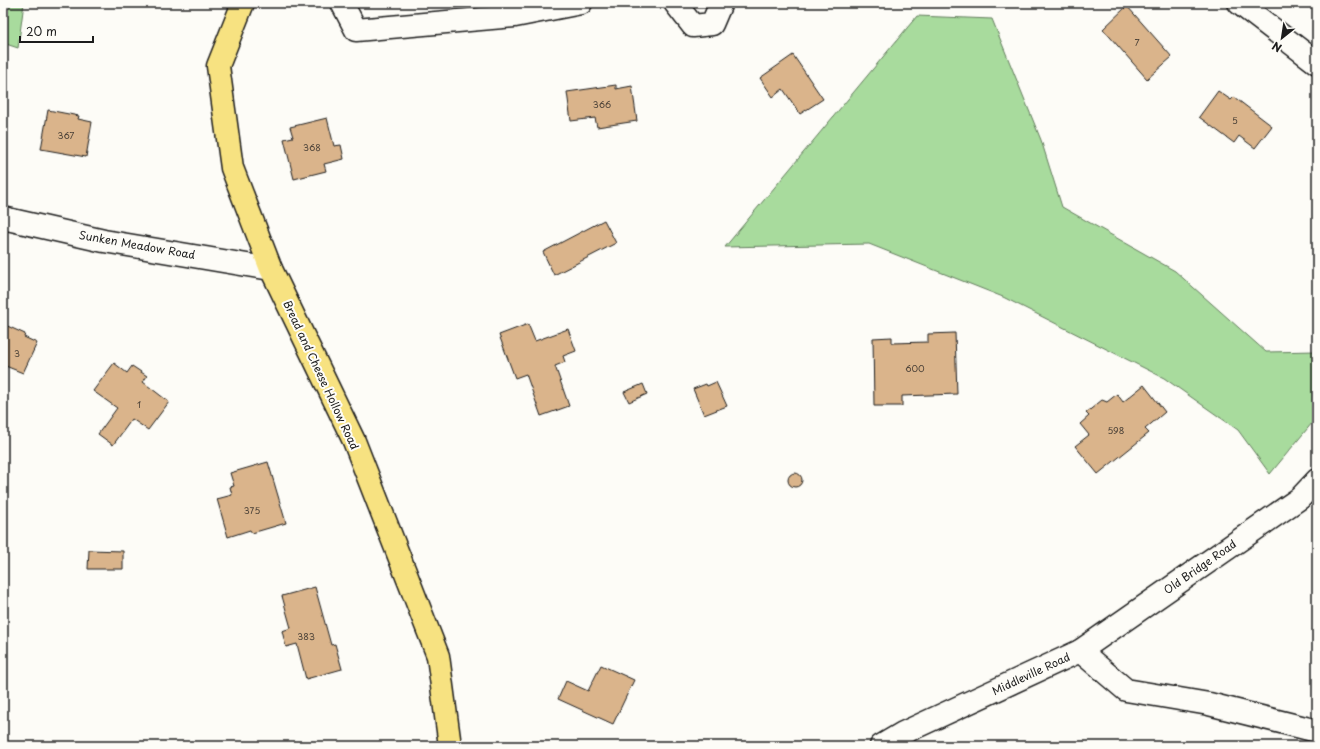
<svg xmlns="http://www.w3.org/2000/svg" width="1320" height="749" viewBox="0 0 1320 749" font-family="'Playpen Sans',sans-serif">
	<rect width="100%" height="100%" fill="#fdfcf7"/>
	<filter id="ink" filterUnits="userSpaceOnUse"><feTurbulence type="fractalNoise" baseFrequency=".025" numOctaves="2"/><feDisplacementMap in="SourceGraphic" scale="8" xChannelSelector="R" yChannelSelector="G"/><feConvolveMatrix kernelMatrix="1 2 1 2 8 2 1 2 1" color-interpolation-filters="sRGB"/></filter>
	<g filter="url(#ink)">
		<g fill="#a8db9d" stroke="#627c5c">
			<path d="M3,3H24L18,48L3,43Z"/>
			<path d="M917,16L992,19L1041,140L1062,207L1175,271L1266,352L1317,351V417L1270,474L1238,430L1164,378L1003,297L869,244L725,247Z"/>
		</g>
		<g fill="#dab48b" stroke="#1c1c1c">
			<path d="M1127,6L1172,57L1147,79L1103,29Z"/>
			<path d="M793,55L823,99L800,114L783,89L773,97L760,78Z"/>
			<path d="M616,85V89L632,86L637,121L597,127L595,118L571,121L567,92Z"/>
			<path d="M1218,91L1231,100L1234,97L1272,126L1255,148L1239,136L1234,143L1199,117Z"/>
			<path d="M48,110L79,116L78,119L92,122L86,157L41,149Z"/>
			<path d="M327,118L334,146L341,145L344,159L324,164L326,171L294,179L284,139L293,137L290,127Z"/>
			<path d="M604,220L616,243L554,275L543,252Z"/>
			<path d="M3,324L25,334L24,337L37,343L23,373L3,365Z"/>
			<path d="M528,324L535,341L568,329L576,351L563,356L565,362L555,366L569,406L541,416L526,374L515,378L499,335Z"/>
			<path d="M955,333L957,394L902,396V406H874L873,338L892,337V343L928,342V334Z"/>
			<path d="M114,363L127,373L132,366L147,376L143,382L169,402L148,430L132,419L113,445L98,434L117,408L93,391Z"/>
			<path d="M716,382L727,406L704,415L693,389L706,384L707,386Z"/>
			<path d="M643,384L647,394L629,402L624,392Z"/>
			<path d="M1144,385L1165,412L1145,429L1149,433L1098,474L1075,446L1089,435L1080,424L1089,416L1086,413L1102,400L1107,402L1117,394L1123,402Z"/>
			<path d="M268,462L286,523L252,533L250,530L228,537L217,499L232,495L230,487L234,486L230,473Z"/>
			<circle cx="795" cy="480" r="7"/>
			<path d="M89,550L123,551V569H88Z"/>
			<path d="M315,587L331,645L335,644L342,669L306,679L297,644L286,647L282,631L291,628L282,596Z"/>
			<path d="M601,665L634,680L613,724L558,699L566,681L588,691Z"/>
		</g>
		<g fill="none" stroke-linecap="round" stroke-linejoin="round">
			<g stroke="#1c1c1c" stroke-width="25">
				<g id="minor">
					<path d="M342,3L356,30L515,16L581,3"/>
					<path d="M675,3L693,26L712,24L721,3"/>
					<path d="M1239,3L1317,63"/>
					<path d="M3,218L104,241L271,269"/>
					<path d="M1080,651L1300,498L1317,480"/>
					<path d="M881,746L903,733L1080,651L1126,690L1209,704L1317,731"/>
				</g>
			</g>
			<g stroke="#1c1c1c" stroke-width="25">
				<path id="major" d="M243,3L218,66L232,168L271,269L354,441L438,656L450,746"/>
			</g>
			<use href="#minor" stroke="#fdfcf7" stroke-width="22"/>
			<use href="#major" stroke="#f7e281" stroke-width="22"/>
		</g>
	</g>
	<g text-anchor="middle" stroke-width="4" stroke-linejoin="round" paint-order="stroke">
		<g font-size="9" fill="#4c4238">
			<text x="1137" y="46">7</text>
			<text x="602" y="108">366</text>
			<text x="1235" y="124">5</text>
			<text x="66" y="139">367</text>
			<text x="312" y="151">368</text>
			<text x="17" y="357">3</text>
			<text x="915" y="372">600</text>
			<text x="139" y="408">1</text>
			<text x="1116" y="434">598</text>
			<text x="252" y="514">375</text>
			<text x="306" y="640">383</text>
		</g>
		<g font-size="11" fill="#1c1c1c" stroke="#fdfcf7">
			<text transform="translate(137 245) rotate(10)" y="4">Sunken Meadow Road</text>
			<text transform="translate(321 375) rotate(65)" y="4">Bread and Cheese Hollow Road</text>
			<text transform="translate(1200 567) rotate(-35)" y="4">Old Bridge Road</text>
			<text transform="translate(1031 674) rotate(-25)" y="4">Middleville Road</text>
		</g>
	</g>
	<rect width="1320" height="749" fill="none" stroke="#fdfcf7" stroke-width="16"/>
	<rect x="8" y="8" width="1304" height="733" fill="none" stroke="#1c1c1c" stroke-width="1.5" filter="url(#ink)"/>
	<g transform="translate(1282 38) rotate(210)" stroke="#fdfcf7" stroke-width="3" paint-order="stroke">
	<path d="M0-3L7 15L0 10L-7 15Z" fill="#1c1c1c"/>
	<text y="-6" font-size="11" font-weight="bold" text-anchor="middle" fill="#1c1c1c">N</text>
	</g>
	<path d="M20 36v6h73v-6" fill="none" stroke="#1c1c1c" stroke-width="2"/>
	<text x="26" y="36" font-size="12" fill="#1c1c1c" stroke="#fdfcf7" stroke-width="3" paint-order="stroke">20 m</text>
</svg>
